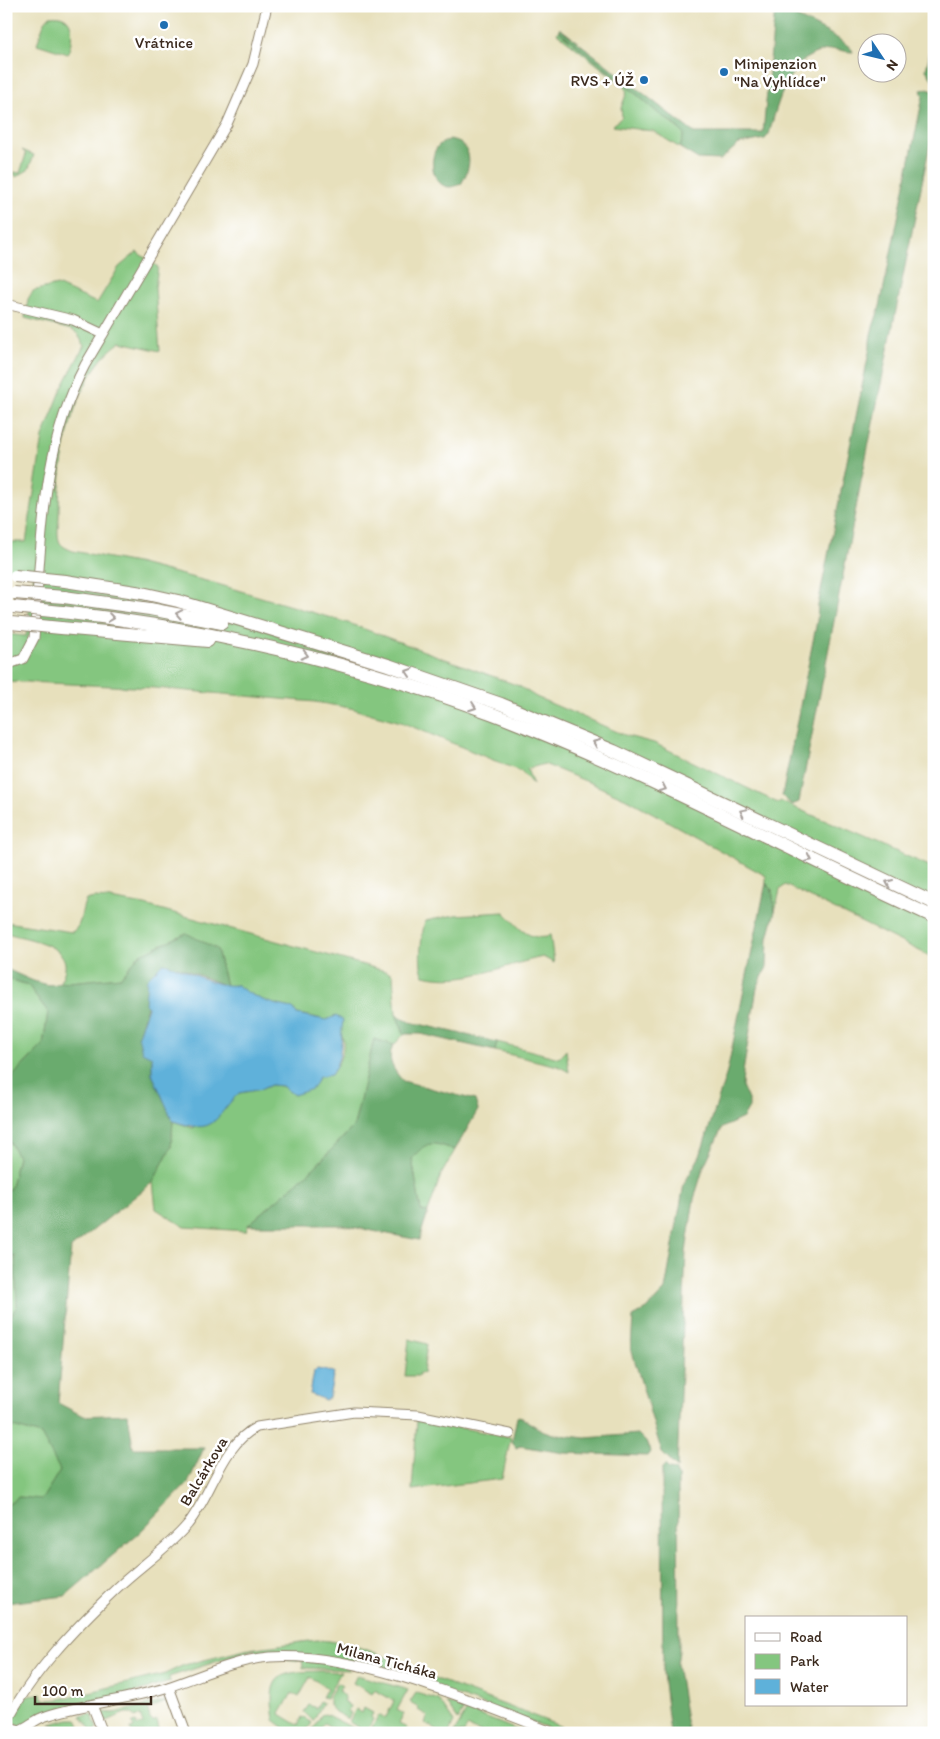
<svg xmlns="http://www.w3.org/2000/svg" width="940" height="1739" viewBox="0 0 940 1739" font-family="Itim,sans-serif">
	<rect width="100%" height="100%" fill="#fff"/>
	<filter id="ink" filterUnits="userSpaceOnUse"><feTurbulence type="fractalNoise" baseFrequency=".02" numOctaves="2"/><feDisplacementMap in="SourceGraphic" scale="10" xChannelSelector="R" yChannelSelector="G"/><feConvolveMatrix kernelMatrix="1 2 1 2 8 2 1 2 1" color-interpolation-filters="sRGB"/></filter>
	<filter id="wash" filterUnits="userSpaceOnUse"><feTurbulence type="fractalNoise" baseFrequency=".0096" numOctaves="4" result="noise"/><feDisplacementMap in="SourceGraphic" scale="20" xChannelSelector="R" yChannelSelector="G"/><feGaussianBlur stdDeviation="1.12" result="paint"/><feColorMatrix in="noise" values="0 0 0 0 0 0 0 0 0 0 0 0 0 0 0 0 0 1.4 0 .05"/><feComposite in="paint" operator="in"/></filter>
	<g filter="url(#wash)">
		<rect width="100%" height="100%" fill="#e7e0bc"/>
		<g fill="#84c67f" stroke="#60784e">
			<path d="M50,16C77,12 73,38 68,54L37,44L44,23Z"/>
			<path d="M560,28V32L680,130L684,134L680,148L653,131L612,126L622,117L621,108L627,92L623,85L557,33Z"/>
			<path d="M22,150L34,155L28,170L16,177L14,172L20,173L26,154Z"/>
			<path d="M137,252L158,267L155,288L160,351L121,342C110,349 99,361 92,373C66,416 59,467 59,516C59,524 56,535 60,543C63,547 68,549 73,551L136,563L214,583L348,623L519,686L536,697L627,736L654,743L778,803L780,801L934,868V958L785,885L780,890L775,911L772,890L766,883V876L631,801L593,784L544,764L527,769L533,785L522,772L510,767L401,722L350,708L315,702L154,688L6,681V634L26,636L34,572L6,570V542H26L43,437L62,388L84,346L78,334L72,330L25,318L28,299L33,291L57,285L97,303L119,267Z"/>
			<path d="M94,898L110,899L145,905L389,972L393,975L396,1014L404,1034L394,1045L374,1039L354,1126L314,1168L248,1225L246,1231L185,1227L156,1209L153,1182L171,1147L173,1121L193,1128L239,1093L262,1089L271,1085L282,1086L294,1095L319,1077L331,1075C358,1035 338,1019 297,1014L293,1008C275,1006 251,997 237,985L226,986L217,949L140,955L121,977L59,983C83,946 31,940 6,933V922L72,932C83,926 80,910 86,900Z"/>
			<path d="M504,912C517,925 526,940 547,937L550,934L554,963L543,957C504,965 464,985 424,975C417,965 422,933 425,921L455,915Z"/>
			<path d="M6,978L28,985L48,1012L43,1045L14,1075L6,1096Z"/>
			<path d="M497,1042L559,1058L566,1050L569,1072L558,1066L495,1051Z"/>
			<path d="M6,1135L18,1157L11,1187L6,1193Z"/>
			<path d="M432,1142L455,1150L441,1175L428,1212L421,1211L412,1159L423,1146Z"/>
			<path d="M15,1256L17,1306L6,1324V1257Z"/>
			<path d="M409,1339L427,1344L423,1373H419V1376H405Z"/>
			<path d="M417,1420L511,1437L502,1479L412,1490Z"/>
			<path d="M6,1425L42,1435L60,1470L42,1500L19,1497L6,1506Z"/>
			<path d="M317,1640C362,1642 397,1663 437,1679C483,1698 530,1713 576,1733H563L382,1669L255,1656V1649L169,1677L170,1682L20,1726L13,1721L26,1697L41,1693L42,1698L48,1700L60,1699L165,1674L184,1665L249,1649Z"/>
			<path d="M302,1660L347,1667L350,1670L303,1668Z"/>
			<path d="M321,1671L341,1672L326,1698L322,1697L327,1688L310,1677L299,1697L292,1693L280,1714L298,1725L302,1717L312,1723L305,1733H291L274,1720C267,1673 278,1672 321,1671Z"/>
			<path d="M357,1675L408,1690L397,1710L404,1714L399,1724L407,1728L405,1733H369L379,1715L385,1719L394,1701L375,1690L372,1694L353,1683Z"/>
			<path d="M337,1683L342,1686L338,1692L345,1696L343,1702L350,1706L348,1711L351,1713L348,1719L335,1712L329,1705V1697Z"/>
			<path d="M416,1693L439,1700L454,1722L449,1733H441L425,1723L428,1716L418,1710L419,1707L410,1702Z"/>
			<path d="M169,1700L172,1705L168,1706L166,1702L148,1709L150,1719L153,1722L157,1720L160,1733H132L130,1729L134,1728L132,1723L136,1722L137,1726L143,1724L140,1715L135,1717L132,1713H125L105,1722L100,1712L114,1713Z"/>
			<path d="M320,1701L323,1703L313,1721L304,1712L309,1705L316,1708Z"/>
			<path d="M446,1703L464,1709L458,1720Z"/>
			<path d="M364,1708L373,1713L371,1717L373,1719L367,1732L349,1722L356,1709L362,1713Z"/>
			<path d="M467,1710L517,1730L523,1731L521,1733C502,1733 484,1736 467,1727L464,1733H454Z"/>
			<path d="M92,1714L97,1728L95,1730L96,1733H93L81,1716Z"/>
			<path d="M325,1714L363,1733H341L324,1723L318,1733H311L321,1715Z"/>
			<path d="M69,1719H77L83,1733H61L60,1727L50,1724Z"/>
		</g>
		<g fill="#6bab6e" stroke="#536a46">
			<path d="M775,9C787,11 852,42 853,52C845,52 836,48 827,50C788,56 778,103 769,134L765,139L739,144L720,160L698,159L680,148L684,134L673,123L660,115L621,81L560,32L561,29L694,133H763Z"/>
			<path d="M934,34V82L926,70Z"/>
			<path d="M927,89L934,91V124L861,482L799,802L792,805L782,796L817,621L818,605L870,347C869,333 876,320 880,306L923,96L921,90Z"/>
			<path d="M450,139C474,144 472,167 461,184C458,185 453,187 450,187C431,187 428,155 439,145C442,143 447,141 450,139Z"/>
			<path d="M766,883L772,890L775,911L768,938L767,967L757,988L743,1072L742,1086L749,1102V1108L743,1118L722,1128L704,1166L694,1199L686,1252L677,1468L662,1453L631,1348L633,1317L647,1309L665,1290L684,1184L700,1156L727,1072Z"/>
			<path d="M186,933L217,949L226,986L181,968L163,963L159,967L138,1036L152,1057V1074L173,1121L171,1147L153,1182L71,1248L58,1403L83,1416L128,1414L133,1448H204L188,1483L140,1532L65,1596L6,1603V1506L19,1497L42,1499L60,1470L41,1435L6,1425V1324L17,1306L15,1256L6,1257V1193L11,1187L18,1157L6,1135V1096L14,1075L43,1045L48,1012L28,985L6,978V969C20,974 45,990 59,983L121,977L139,955Z"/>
			<path d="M396,1014L410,1022L497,1042L495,1051L421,1034H404Z"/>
			<path d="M374,1039L394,1045C385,1058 394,1071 403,1081L475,1100L478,1110L455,1150C432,1142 428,1139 412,1159L421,1211L428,1212L419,1240L342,1225H248L314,1168L354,1126Z"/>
			<path d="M519,1416L541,1430L553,1434L585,1438L638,1434L648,1444L650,1452L647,1456L564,1453L520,1446L516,1448L512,1441L517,1417Z"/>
			<path d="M665,1465L669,1469L675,1470L678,1476L679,1651L677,1664L688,1733H670L663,1674L662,1468Z"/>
		</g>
		<g fill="#5eb1da" stroke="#4c6e7c">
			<path d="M163,963C188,968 211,988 237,985C251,997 275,1006 293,1008L297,1014L326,1020L336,1016L343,1020C340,1041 344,1055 331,1075L319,1077L312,1089L294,1095L282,1086L271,1085L262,1089L239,1093C212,1119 218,1136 173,1121L152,1074V1057L142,1052L138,1035L148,1007L145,1004L147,979Z"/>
			<path d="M317,1369L334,1372L329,1398L325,1400L310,1394L314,1371Z"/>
		</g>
	</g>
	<g filter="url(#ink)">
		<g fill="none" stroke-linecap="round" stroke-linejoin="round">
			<g stroke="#91856d" stroke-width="11">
				<g id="minor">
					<path d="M6,304L73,320L103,334"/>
					<path d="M6,665L23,659L34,638C42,544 40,450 85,365L227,124L253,64L267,6"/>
					<path d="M169,1687L186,1733"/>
					<path d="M92,1705L103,1733"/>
					<path d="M6,1723C32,1672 76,1627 117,1588C140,1566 167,1549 188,1524C212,1494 222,1444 257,1427L354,1412L418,1415L510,1434"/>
					<path d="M6,1726L20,1730C29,1726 36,1719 46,1716C86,1703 128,1700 168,1687C201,1676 234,1660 270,1657C357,1651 473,1701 554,1733"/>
				</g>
			</g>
			<g stroke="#91856d" stroke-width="14">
				<g id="highway">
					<path d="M65,581L142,593L178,601L388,665L501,704L614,751L934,903"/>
					<path d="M64,597L150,609L222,623"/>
					<path d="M62,612C210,629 354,662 493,714C644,771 787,850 934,917"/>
					<path d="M61,628L208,641"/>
				</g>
			</g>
			<use href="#minor" stroke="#fff" stroke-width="9"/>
			<use href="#highway" stroke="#fff" stroke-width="12"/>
			<g stroke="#91856d" stroke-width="14" stroke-linecap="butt">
				<g id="highway-bridge">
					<path d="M15,576L65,581"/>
					<path d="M14,593L64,597"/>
					<path d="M13,607L62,612"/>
					<path d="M11,623L61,628"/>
				</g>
			</g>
			<use href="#highway-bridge" stroke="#fff" stroke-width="12"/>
		</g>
		<defs><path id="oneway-chevron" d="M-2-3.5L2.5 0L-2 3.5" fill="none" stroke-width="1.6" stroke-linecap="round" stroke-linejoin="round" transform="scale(1.25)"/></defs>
		<g stroke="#a79f9a">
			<use href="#oneway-chevron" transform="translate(179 614) rotate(-169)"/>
			<use href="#oneway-chevron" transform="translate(111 618) rotate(8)"/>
			<use href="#oneway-chevron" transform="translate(305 655) rotate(14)"/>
			<use href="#oneway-chevron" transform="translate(409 672) rotate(-162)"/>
			<use href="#oneway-chevron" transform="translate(473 707) rotate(20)"/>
			<use href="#oneway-chevron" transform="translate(596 743) rotate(-157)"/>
			<use href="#oneway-chevron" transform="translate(663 788) rotate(25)"/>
			<use href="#oneway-chevron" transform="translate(743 812) rotate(-154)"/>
			<use href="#oneway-chevron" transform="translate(809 859) rotate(26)"/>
			<use href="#oneway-chevron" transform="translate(889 883) rotate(-156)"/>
		</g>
	</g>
	<g fill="#1f6fb2" stroke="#fff" stroke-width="2">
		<circle cx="164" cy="25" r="5"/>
		<circle cx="724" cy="72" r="5"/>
		<circle cx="644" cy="80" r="5"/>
	</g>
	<g text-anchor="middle" stroke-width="5" stroke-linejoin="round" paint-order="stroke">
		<g font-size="16" fill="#3b2a1e" stroke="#fff">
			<text x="164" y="48">Vrátnice</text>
			<text x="734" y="69" text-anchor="start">Minipenzion<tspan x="734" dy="18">"Na Vyhlídce"</tspan></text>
			<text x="634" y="86" text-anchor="end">RVS + ÚŽ</text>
		</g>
		<g font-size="16" fill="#3b2a1e" stroke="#fff">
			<text transform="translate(203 1471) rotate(-59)" y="6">Balcárkova</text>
			<text transform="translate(387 1660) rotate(15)" y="6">Milana Ticháka</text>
		</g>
	</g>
	<rect width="940" height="1739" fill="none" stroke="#fff" stroke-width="25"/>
	<rect x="745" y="1616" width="162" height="90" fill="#ffffff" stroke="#b1aaa5"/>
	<rect x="755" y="1633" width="25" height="8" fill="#ffffff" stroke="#b1aaa5"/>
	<text x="790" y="1642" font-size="15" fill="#3b2a1e">Road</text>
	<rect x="755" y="1654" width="25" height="15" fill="#84c67f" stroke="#b1aaa5"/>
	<text x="790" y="1666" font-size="15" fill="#3b2a1e">Park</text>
	<rect x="755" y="1679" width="25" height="15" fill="#5eb1da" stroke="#b1aaa5"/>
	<text x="790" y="1692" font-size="15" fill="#3b2a1e">Water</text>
	<g transform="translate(882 58) rotate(125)"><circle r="24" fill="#ffffff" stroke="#b1aaa5"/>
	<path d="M0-4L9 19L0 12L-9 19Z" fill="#1f6fb2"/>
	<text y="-8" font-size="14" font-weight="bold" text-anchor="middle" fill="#3b2a1e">N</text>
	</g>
	<path d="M35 1696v8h116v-8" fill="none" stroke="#3b2a1e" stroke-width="2.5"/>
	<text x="42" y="1696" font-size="15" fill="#3b2a1e" stroke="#ffffff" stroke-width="4" paint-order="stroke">100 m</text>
</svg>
